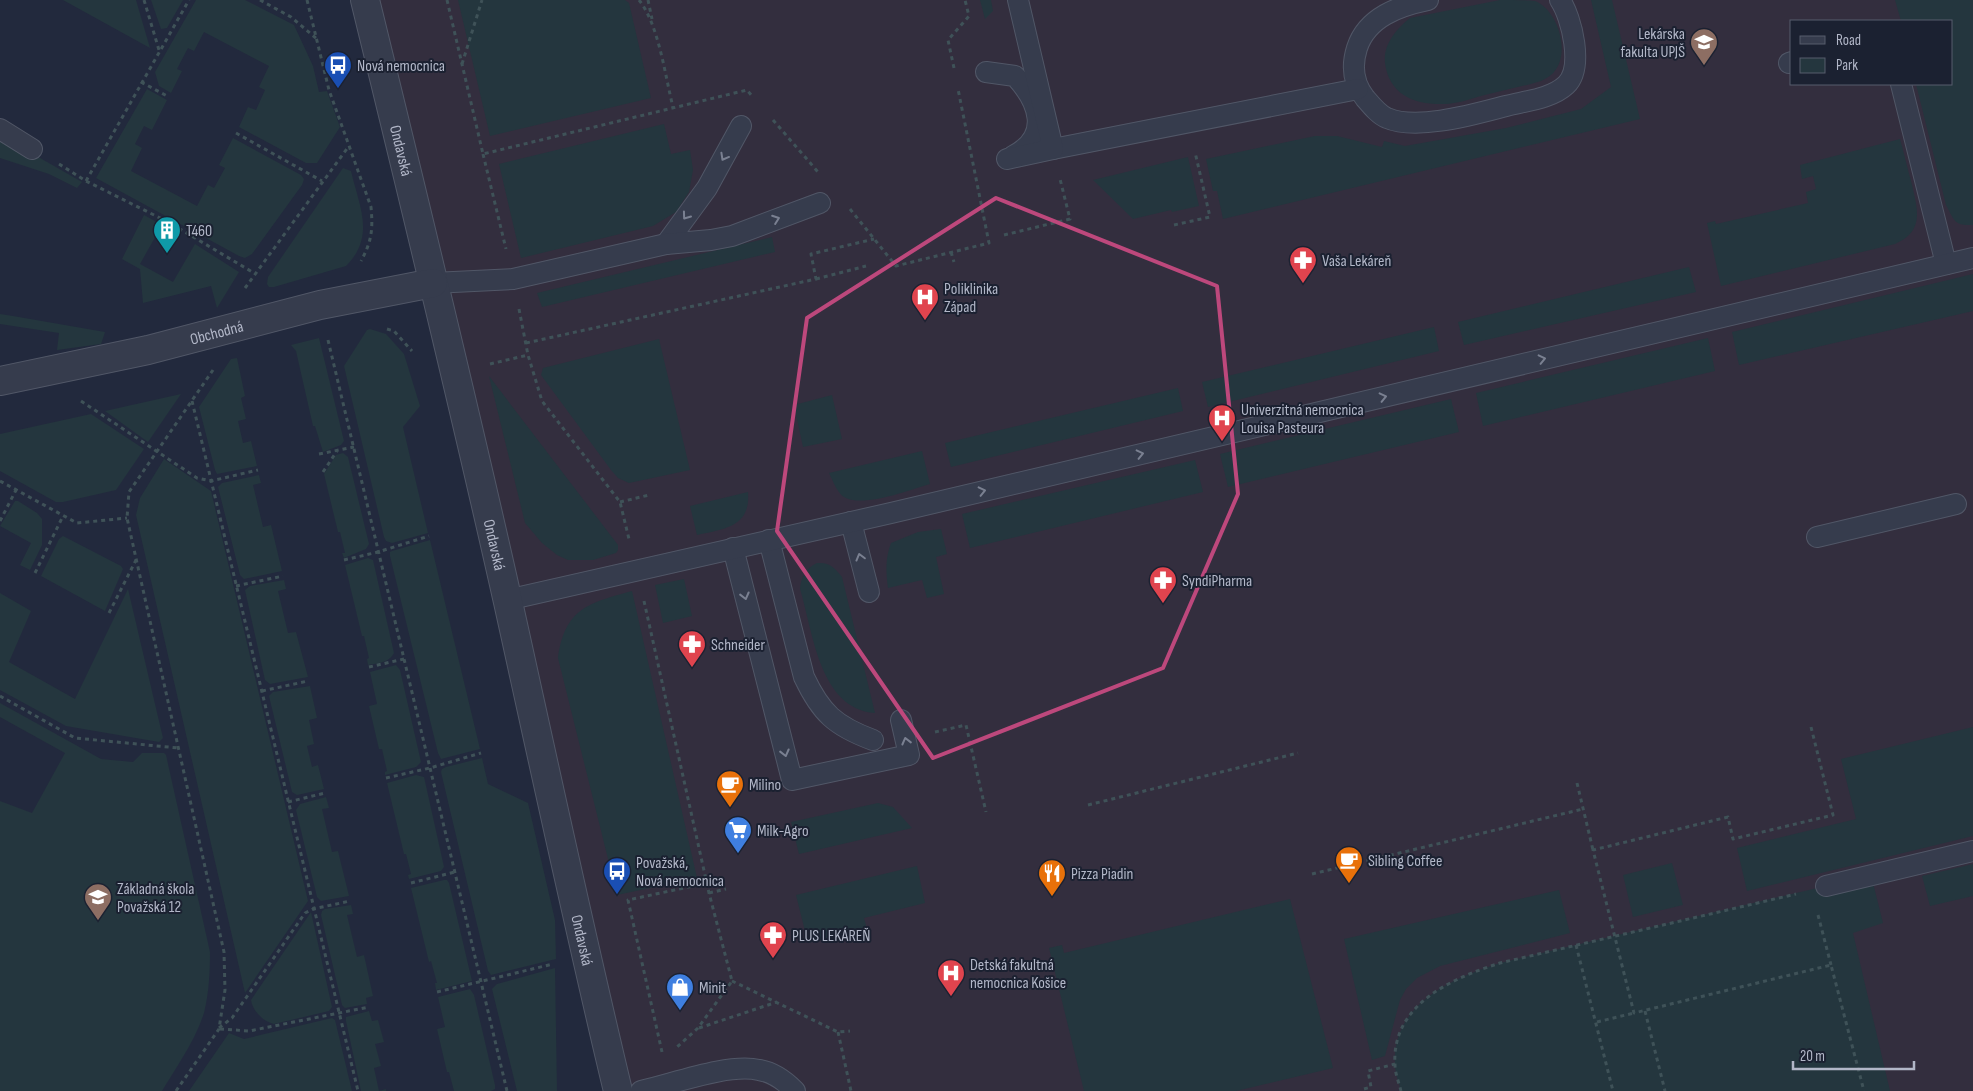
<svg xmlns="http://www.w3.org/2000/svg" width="1973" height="1091" viewBox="0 0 1973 1091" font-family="'Sofia Sans Condensed',sans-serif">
	<rect width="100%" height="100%" fill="#22293d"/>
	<path fill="#332e3e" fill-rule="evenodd" d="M365,0H1973V1091H618ZM1792,21H1952V84H1792Z"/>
	<g fill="#24363e">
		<path d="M63,0H136L150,48Z"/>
		<path d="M151,0H183L167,28L161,29Z"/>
		<path d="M196,0H245L294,25L313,66L319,92L327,91L340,127L317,163H306L239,127L248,107L256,110L265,90L259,87L269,66L204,32L194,51L188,48L177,69L182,71L171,93L159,86L155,72Z"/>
		<path d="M458,0H625L629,3L651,98L490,136Z"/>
		<path d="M980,0H991L993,11L985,19Z"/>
		<path d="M1500,0C1510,0 1526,0 1535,1C1558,10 1571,53 1554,72C1551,76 1545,79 1541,81C1524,86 1506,90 1489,94C1475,97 1459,104 1444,104C1415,105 1389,95 1385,63C1383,45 1396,29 1410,18Z"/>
		<path d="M1591,0H1612L1640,119L1223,219L1217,191H1213L1206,159L1315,136H1337L1382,147L1384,141L1405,146L1506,128L1581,109L1611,87Z"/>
		<path d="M1895,0H1973V225C1954,226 1954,220 1946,205L1916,84H1952V21H1901Z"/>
		<path d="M147,89L167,100L152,130L144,126L135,144L142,148L131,171L197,206L208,185L214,188L225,168L219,165L233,138L301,175L304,179L302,185L252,254L245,258L239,256L96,178Z"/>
		<path d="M664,124L671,154L690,150L693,170L689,192L676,212L653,226L521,258L499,164Z"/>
		<path d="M0,135L82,182L77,188L49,174L0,158Z"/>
		<path d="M1900,139C1904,153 1907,167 1911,181C1917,207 1926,231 1895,244L1721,286L1707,223L1715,221L1716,224L1808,203L1806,192L1816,189L1813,176L1802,179L1800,165Z"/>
		<path d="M1188,157L1199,206L1172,212L1171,210L1133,219L1093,180Z"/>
		<path d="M343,168L351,171C359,206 376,236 346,266L274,287H269L267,284L268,277Z"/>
		<path d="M144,215L162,225L140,264L173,282L195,244L239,272L217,308L211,286L143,303L140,269L122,259Z"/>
		<path d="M772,237L775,252L542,307L537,293Z"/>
		<path d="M1689,267L1696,292L1464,345L1458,322Z"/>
		<path d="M1973,274V311L1739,365L1732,332Z"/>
		<path d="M0,314L13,316L105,332L101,344L57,350L59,333L0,324Z"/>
		<path d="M1434,327L1439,351L1208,407L1202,382Z"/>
		<path d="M370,329L386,334L404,354L420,406L403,427L428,533L392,543L386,541L384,537L344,366L367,330Z"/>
		<path d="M319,338L344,441L341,445L323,452L315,426H313L296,351L291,345Z"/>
		<path d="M1708,338L1715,371L1483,426L1476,393Z"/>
		<path d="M659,339L690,470L629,483L618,478L611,470L541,375L543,368Z"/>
		<path d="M237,358L245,396L241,398L246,419L238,421L243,443L251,441L257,466L217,474L215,470L199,407L231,359Z"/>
		<path d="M489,376L618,545V550L616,553L593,560H568L557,555L542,543L525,523Z"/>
		<path d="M1178,388L1183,411L951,467L945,443Z"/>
		<path d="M181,394L148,442L105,411Z"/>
		<path d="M832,395L842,439L803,447L794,405Z"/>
		<path d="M1451,399L1459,432L1228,487L1220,454Z"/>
		<path d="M91,414L144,449L116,490L63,502H56L0,471V434Z"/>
		<path d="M922,451L930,484C910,490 865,507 846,498C838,495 833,481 829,473Z"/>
		<path d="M343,453L348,457L369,544L366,549L344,558L342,553H345L340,532H338L324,474L336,455Z"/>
		<path d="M164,459L211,491L308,901L245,993L136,515L140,498Z"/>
		<path d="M1195,460L1203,492L970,548L962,514Z"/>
		<path d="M259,475L261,483L253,485L263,527L271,525L282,571L244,579L240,575L218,487L222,483Z"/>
		<path d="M748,492C751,527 724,529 697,535L690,506Z"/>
		<path d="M15,501H18L37,513L42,519V545L30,570L20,565L31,543L0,526Z"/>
		<path d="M941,529L947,554L936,557L944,594L927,598L922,580L888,588C886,572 885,559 891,543L918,532Z"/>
		<path d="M63,536L121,566L123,569L105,611L41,576L59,539Z"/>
		<path d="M430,540L480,749L441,759L438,753L390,556V552L392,551Z"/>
		<path d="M368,558L373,560L394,653C389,663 378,663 368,665L367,659L369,658L364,636H362L345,565Z"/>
		<path d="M817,563C830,562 835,568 842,577L875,713C819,709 813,631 800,589C801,577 806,568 817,563Z"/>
		<path d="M684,579L692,616L663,623L655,585Z"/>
		<path d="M284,580L286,589L278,591L288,633L296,632L308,677L270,684L265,680L245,590L250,586Z"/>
		<path d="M128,589L163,738L159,742L66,726L0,690V593L31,611L9,662L75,699Z"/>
		<path d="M632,591L697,878L617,895L558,658C565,608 589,603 632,591Z"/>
		<path d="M396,665L400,670L421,762L416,767L385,775V772L387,771L382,749H379L369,706L377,704L370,672Z"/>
		<path d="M310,686L317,718L309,720L314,744L307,746L312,767L318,765L324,789L297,795L292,792L269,696L273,692Z"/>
		<path d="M0,703L101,759L133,762L142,753H164L166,755L210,952C210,972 209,993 204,1013C195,1041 177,1066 162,1091H0V801L32,813L65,753L0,717Z"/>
		<path d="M1973,727V836L1747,891L1737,848L1856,819L1841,759Z"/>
		<path d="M482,758L488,784L528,803L555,920L556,959L491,975L488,971L441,772L442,769L446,767Z"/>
		<path d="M416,775L424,777L444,867L441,871L409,879L408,875L411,874L406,854H404L387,783Z"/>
		<path d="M326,797L329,808L322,809L332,852L338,851L349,896L321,901L317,897L296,810L300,804Z"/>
		<path d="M878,803L893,807L912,828L799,854L791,822Z"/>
		<path d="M1672,863L1683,905L1633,917L1623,875Z"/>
		<path d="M1973,864V896L1930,906L1922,876Z"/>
		<path d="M917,866L925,903L864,918L867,929L808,943L796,895Z"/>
		<path d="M444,880H447L449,883L472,981L436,990L435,983H437L431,961L429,962L411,888Z"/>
		<path d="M1873,883L1883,923L1853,933L1890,1091H1401C1399,1083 1395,1073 1395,1065C1391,1004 1453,978 1500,963L1826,886Z"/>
		<path d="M1559,890L1570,933L1440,966L1417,978L1406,989L1400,1000L1385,1056L1372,1060L1344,939Z"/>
		<path d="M1290,899L1333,1068L1236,1091H1084L1049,948L1062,945L1064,953Z"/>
		<path d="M351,905L353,914L347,915L357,957L364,955L373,996L366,998L367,1004L345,1008L342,1005L321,915L322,911L325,909Z"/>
		<path d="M311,912L332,1007L329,1011L274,1024C263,1021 253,1012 251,1000Z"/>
		<path d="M555,968L557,1091H517L492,989L497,984Z"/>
		<path d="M470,989L474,995L495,1085V1089L491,1091H454L449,1072H447L437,1029L445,1027L438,997Z"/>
		<path d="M369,1011L372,1021L378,1020L384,1042L375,1044L381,1066L374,1068L379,1091L386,1089V1091H361L346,1021V1017Z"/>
		<path d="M332,1018L335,1020L352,1091H189L229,1033L244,1039Z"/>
	</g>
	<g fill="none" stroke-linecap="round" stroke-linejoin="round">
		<g stroke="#515767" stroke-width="22">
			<g id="lane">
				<path d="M1428,0C1399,6 1367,17 1357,48C1351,67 1353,83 1365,98C1371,105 1379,115 1387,118C1417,131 1475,114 1506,106C1525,101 1551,99 1566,85C1584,68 1572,18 1560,0"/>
				<path d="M1789,63L1792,62"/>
				<path d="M986,72L1015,76C1039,102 1052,136 1013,156"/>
				<path d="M1901,84L1946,264"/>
				<path d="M0,129L32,149"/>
				<path d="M1053,149L1358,89"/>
				<path d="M1007,159L1053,149L1018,0"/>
				<path d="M666,244L707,188L741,126"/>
				<path d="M433,283L513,279L666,244L711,240L732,236L820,203"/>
				<path d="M851,522L869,592"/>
				<path d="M1817,537L1956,504"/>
				<path d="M769,540L804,677C821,713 835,726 873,740"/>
				<path d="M733,548L792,780L909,755L901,720"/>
				<path d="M507,600L891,513L1973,258"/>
				<path d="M1826,886L1973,851"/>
				<path d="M641,1091C673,1084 728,1063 759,1070C773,1072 785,1081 795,1091"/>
			</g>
		</g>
		<g stroke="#515767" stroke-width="30">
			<g id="street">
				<path id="s1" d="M365,0C414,200 463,401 508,602C544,765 579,929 618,1091"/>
				<path id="s2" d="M0,381L148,350L320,305L433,283"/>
			</g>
		</g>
		<g stroke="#3f5258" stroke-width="3" stroke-dasharray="4 4" stroke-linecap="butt">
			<path d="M144,0L159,50"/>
			<path d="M260,0L291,17L317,39"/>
			<path d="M307,0L329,90L371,207C373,229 372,241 361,261"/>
			<path d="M447,0L483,154L747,90L752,96"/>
			<path d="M639,0C659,25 665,76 673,107"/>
			<path d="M648,0L652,19"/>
			<path d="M462,64L482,0"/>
			<path d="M954,68L948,40L969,16L965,0"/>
			<path d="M141,82L169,97"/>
			<path d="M773,120L818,172"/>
			<path d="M236,133L322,181"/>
			<path d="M483,154L506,249"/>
			<path d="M59,164L86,181L168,222L254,273"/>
			<path d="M86,181L189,0"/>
			<path d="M850,209L896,266L989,243L958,89"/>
			<path d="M1174,225L1210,217L1195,152"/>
			<path d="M1004,235L1070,219L1060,179"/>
			<path d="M951,252L954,262"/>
			<path d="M816,279L866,266"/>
			<path d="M245,288L349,146"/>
			<path d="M519,309L528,355L542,401L620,502L629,539"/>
			<path d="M387,329L394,331L412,351"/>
			<path d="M328,340L507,1091"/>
			<path d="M526,343L816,279L811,254L874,239"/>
			<path d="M490,364L528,355"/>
			<path d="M81,401L197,478L211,481L258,470"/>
			<path d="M192,401L358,1091"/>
			<path d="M319,454L354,447"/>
			<path d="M323,472L337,451"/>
			<path d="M0,481L77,523L127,518"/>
			<path d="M620,502L649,495"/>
			<path d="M0,521L16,490"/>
			<path d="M344,560L378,552L429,536"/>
			<path d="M35,573L63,516"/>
			<path d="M236,586L283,576"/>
			<path d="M644,601L709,893L732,981L698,1028L677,1047"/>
			<path d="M109,613L136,560"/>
			<path d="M369,667L404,659"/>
			<path d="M262,691L308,681"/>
			<path d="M0,696L75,738L178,748"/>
			<path d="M1811,727L1833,815L1733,839L1728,817L1593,850L1634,1013L1831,965L1864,1091"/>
			<path d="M935,732L966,725L986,812"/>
			<path d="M386,778L430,768L481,753"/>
			<path d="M1577,783L1593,850"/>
			<path d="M288,802L325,793"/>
			<path d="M1088,805L1298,753"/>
			<path d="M1312,874L1583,809"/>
			<path d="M411,883L455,872"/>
			<path d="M709,893L726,889"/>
			<path d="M1818,915L1831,965"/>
			<path d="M1576,945L1613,1091"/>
			<path d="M732,981L838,1032L850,1031"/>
			<path d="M437,992L553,964"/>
			<path d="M1645,1011L1665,1091"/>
			<path d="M1597,1022L1634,1013"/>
			<path d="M219,1028L232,1018L305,913L313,909L350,901"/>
			<path d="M699,1028L777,1002"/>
			<path d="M220,1029L249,1031L369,1007"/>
			<path d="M838,1032L851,1091"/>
			<path d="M662,1052L628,900L707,883"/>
			<path d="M1364,1089L1371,1087L1368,1071L1395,1064"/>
			<path d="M176,1091L219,1029L225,990L224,952L127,518L129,492L213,370"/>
			<path d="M1401,1091C1399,1083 1395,1073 1395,1065C1391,1004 1453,978 1500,963L1796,894"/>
		</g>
		<use href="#lane" stroke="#363c4d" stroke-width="20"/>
		<use href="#street" stroke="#363c4d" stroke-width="28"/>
	</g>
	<defs><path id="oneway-chevron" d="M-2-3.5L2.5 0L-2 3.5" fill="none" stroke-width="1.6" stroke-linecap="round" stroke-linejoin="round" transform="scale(1.25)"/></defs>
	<g stroke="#7a8091">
		<use href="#oneway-chevron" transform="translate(724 157) rotate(119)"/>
		<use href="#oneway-chevron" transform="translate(686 216) rotate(126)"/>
		<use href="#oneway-chevron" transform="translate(776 219) rotate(-20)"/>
		<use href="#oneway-chevron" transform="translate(1542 359) rotate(-13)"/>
		<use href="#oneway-chevron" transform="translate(1383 397) rotate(-13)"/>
		<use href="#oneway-chevron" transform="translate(1140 454) rotate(-13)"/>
		<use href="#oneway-chevron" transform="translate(982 491) rotate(-13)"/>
		<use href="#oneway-chevron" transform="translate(860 557) rotate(-105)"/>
		<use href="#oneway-chevron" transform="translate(745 596) rotate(76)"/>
		<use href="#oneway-chevron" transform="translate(906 741) rotate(-104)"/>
		<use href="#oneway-chevron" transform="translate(785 753) rotate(76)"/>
	</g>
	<path fill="none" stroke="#bd487c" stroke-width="4" stroke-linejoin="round" d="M996,198L1217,286L1238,494L1163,668L933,758L777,531L807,318Z"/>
	<defs>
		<g id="university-pin" transform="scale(1.4375)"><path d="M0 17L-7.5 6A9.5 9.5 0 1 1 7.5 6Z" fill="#8d6e63" stroke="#1b2131"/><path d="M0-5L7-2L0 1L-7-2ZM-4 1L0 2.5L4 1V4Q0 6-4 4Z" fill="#fff"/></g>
		<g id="bus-pin" transform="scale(1.4375)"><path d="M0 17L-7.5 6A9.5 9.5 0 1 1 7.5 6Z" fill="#1a4fb4" stroke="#1b2131"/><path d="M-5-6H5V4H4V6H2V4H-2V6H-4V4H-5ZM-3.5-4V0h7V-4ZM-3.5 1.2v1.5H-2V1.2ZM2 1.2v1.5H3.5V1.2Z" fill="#fff"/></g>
		<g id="building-pin" transform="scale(1.4375)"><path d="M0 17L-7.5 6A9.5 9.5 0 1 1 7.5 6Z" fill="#0f9aa8" stroke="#1b2131"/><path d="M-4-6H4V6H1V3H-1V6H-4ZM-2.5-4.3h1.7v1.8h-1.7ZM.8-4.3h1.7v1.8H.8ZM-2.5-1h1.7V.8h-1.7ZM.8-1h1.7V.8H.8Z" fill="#fff"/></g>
		<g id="pharmacy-pin" transform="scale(1.4375)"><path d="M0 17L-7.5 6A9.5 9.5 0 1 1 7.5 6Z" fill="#e0444e" stroke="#1b2131"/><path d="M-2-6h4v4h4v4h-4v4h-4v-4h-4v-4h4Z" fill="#fff"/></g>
		<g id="hospital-pin" transform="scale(1.4375)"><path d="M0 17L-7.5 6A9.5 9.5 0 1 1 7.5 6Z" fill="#e0444e" stroke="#1b2131"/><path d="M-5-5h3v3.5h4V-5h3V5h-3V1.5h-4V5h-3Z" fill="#fff"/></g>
		<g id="cafe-pin" transform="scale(1.4375)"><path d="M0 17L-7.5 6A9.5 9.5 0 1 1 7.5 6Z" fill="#e8710a" stroke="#1b2131"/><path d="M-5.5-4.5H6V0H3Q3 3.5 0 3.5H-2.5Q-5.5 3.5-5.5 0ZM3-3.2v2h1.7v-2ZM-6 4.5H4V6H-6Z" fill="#fff"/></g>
		<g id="supermarket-pin" transform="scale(1.4375)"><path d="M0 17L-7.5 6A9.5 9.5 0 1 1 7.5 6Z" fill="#3f7fe0" stroke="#1b2131"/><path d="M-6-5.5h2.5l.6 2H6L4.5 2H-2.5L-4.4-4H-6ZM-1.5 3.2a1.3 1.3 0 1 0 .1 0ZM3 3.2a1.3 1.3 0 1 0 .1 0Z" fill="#fff"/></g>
		<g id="restaurant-pin" transform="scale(1.4375)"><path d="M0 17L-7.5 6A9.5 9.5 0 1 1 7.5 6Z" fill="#e8710a" stroke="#1b2131"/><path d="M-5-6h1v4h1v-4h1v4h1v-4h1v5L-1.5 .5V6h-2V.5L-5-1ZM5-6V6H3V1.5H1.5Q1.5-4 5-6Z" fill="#fff"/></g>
		<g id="school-pin" transform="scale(1.4375)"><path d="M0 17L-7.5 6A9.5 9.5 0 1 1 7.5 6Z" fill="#8d6e63" stroke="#1b2131"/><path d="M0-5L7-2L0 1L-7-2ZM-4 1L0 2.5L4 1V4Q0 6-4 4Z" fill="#fff"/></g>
		<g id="shop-pin" transform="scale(1.4375)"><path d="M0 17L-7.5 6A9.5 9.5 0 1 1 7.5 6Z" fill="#3f7fe0" stroke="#1b2131"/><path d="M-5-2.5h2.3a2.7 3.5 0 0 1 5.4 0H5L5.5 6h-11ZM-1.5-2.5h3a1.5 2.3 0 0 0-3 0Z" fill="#fff"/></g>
	</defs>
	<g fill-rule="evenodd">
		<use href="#university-pin" x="1704" y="42"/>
		<use href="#bus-pin" x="338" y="65"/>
		<use href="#building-pin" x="167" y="230"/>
		<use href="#pharmacy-pin" x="1303" y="260"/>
		<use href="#hospital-pin" x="925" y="297"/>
		<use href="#hospital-pin" x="1222" y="418"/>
		<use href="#pharmacy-pin" x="1163" y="580"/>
		<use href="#pharmacy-pin" x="692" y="644"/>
		<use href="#cafe-pin" x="730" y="784"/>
		<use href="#supermarket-pin" x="738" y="830"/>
		<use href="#cafe-pin" x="1349" y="860"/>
		<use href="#bus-pin" x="617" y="871"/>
		<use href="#restaurant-pin" x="1052" y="873"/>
		<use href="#school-pin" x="98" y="897"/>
		<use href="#pharmacy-pin" x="773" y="935"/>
		<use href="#hospital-pin" x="951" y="973"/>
		<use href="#shop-pin" x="680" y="987"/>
	</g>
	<g text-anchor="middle" stroke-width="4" stroke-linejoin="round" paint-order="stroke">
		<g font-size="16" fill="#b2b7c8" stroke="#1b2131" text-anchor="start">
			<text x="1685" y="39" text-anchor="end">Lekárska<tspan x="1685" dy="18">fakulta UPJŠ</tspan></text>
			<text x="357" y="71">Nová nemocnica</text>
			<text x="186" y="236">T460</text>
			<text x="1322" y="266">Vaša Lekáreň</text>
			<text x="944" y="294">Poliklinika<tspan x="944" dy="18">Západ</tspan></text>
			<text x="1241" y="415">Univerzitná nemocnica<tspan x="1241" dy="18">Louisa Pasteura</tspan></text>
			<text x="1182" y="586">SyndiPharma</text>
			<text x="711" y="650">Schneider</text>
			<text x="749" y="790">Milino</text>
			<text x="757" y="836">Milk-Agro</text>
			<text x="1368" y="866">Sibling Coffee</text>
			<text x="636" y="868">Považská,<tspan x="636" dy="18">Nová nemocnica</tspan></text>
			<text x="1071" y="879">Pizza Piadin</text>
			<text x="117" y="894">Základná škola<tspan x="117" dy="18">Považská 12</tspan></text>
			<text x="792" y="941">PLUS LEKÁREŇ</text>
			<text x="970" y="970">Detská fakultná<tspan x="970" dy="18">nemocnica Košice</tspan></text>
			<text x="699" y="993">Minit</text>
		</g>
		<g font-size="16" fill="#b2b7c8" stroke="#1b2131">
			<text dy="6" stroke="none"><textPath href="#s1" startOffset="155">Ondavská</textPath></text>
			<text dy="6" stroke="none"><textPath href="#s2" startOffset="222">Obchodná</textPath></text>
			<text dy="6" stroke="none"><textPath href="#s1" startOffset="560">Ondavská</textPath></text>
			<text dy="6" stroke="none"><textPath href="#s1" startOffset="965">Ondavská</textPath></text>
		</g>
	</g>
	<rect x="1790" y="20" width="162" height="65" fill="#1b2131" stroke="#575d6d"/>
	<rect x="1800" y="36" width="25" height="8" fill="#363c4d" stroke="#575d6d"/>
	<text x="1836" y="45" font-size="15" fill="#b2b7c8">Road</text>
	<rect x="1800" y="58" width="25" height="15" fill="#24363e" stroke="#575d6d"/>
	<text x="1836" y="70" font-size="15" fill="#b2b7c8">Park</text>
	<path d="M1793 1061v8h121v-8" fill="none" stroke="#b2b7c8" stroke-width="2.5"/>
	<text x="1800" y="1061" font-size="15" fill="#b2b7c8" stroke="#1b2131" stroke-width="4" paint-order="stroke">20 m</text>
</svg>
